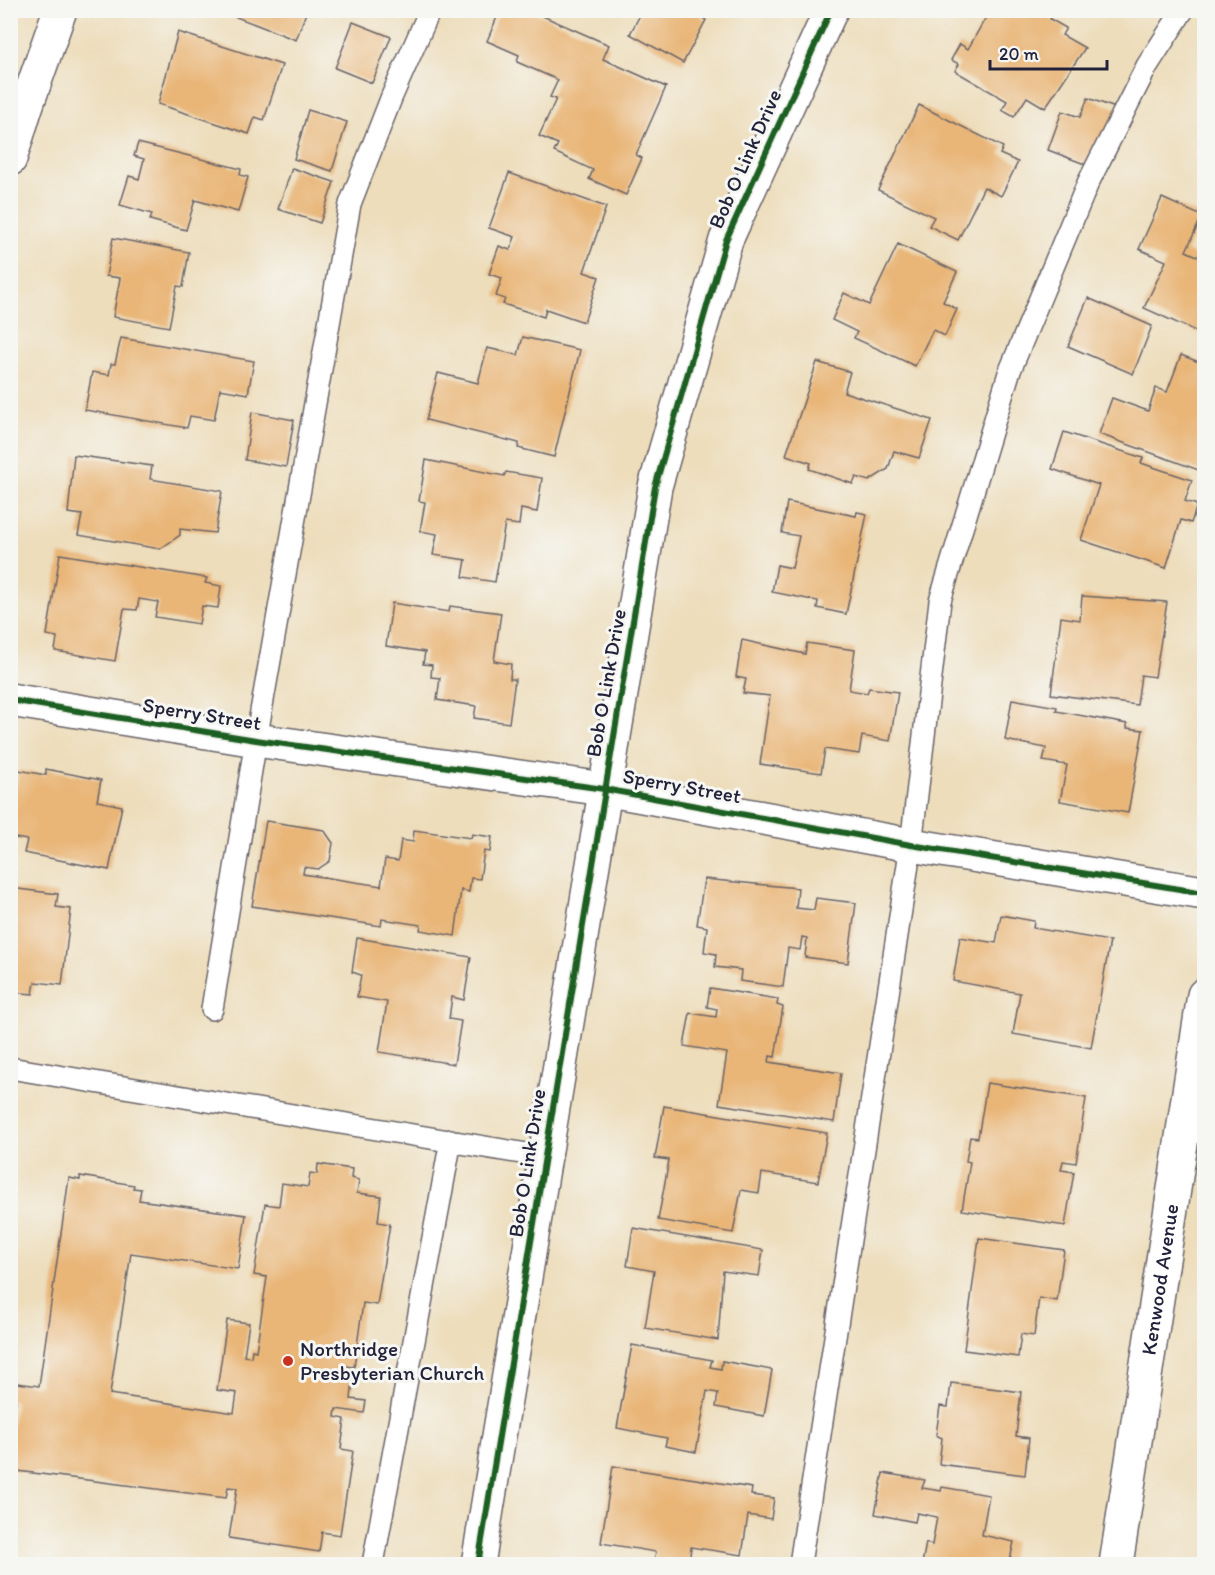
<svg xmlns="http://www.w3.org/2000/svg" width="1215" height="1575" viewBox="0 0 1215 1575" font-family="Itim,sans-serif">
	<rect width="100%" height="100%" fill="#f6f6f2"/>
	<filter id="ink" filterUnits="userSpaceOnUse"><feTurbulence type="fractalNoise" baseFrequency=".0167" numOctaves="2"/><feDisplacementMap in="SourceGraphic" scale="12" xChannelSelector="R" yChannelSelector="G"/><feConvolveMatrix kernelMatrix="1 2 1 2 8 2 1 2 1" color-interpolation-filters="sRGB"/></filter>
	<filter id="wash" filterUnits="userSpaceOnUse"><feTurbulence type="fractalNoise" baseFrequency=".008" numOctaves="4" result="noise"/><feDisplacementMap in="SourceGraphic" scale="24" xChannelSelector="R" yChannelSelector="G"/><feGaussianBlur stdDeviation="1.35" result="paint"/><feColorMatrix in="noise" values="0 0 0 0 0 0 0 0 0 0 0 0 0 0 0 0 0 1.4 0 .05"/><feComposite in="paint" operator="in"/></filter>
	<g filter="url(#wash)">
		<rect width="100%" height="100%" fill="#edddbb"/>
		<g id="blocks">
			<g fill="#e9b678">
				<path d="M218,10H307L296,40Z"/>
				<path d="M500,10H529L609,45L603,59L666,87L636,155L642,158L626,195L589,179L593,170L554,152L558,144L539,136L556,99L550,97L558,80L517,62L519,55L487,41Z"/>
				<path d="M632,10H704L701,17L706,20L683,63L630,34L640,15Z"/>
				<path d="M990,10H1047L1054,14L1050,19L1066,28L1062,35L1085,48L1045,108L1027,97L1014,117L1002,110L1007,101L955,71L959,64L951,60L960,44L968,49Z"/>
				<path d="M353,22L391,37L372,83L335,68Z"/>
				<path d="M178,32L282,65L264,120L255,117L249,134L158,104Z"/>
				<path d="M1088,98L1118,109L1095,168L1048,150L1062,111L1080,117Z"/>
				<path d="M919,105L1003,147L1000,154L1018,162L1001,196L984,187L958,240L929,226L934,217L878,190Z"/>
				<path d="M308,110L347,122L332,171L294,159Z"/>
				<path d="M138,143L241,169L240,175L248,177L238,212L195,200L186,230L150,220L152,214L120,205L129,176L139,179L144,159L134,156Z"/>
				<path d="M292,168L334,182L320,223L278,209Z"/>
				<path d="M509,173L606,207L584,272L599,277L584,322L546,309L544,317L503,304L505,299L496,296L502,278L489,274L499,246L510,250L515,237L489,228Z"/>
				<path d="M1162,198L1202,216L1186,251L1204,259V335L1144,308L1166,261L1139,249Z"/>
				<path d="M113,238L189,252L183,287L177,286L169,327L113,317L120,278L106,276Z"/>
				<path d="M898,244L957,272L943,302L957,309L945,336L933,330L915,366L854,338L857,332L832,320L844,293L869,305Z"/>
				<path d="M1088,298L1152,326L1133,374L1068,346Z"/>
				<path d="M523,337L580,350L554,457L518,448L519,443L426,420L438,373L478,383L487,348L518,355Z"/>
				<path d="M121,338L254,361L248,394L220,389L214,420L190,416L187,428L85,410L92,372L109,375L111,364H115Z"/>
				<path d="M1181,355L1204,364V472L1099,434L1112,398L1148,411L1156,388L1167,392Z"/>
				<path d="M817,362L850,372L844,392L932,420L919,458L894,451L888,469L869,481L856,477L853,484L809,469L811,463L786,455Z"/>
				<path d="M252,412L294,420L286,467L245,460Z"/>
				<path d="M1064,432L1143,458L1141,463L1192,480L1185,501L1197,505L1191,523L1181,520L1166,568L1081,540L1099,485L1052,469Z"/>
				<path d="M74,455L152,466L150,479L222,491L215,533L180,529V535L160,549L78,535L82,515L68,513Z"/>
				<path d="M426,460L504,476L506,472L542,478L537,512L521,509L519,525L505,523L495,582L463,577L466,560L433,555L437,534L420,531L425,502L419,501Z"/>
				<path d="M787,502L856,516L857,512L867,514L846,614L817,608L818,601L772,592L777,565L792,568L799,536L782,533Z"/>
				<path d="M60,554L207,578L205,583L221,586L218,608L202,606L199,624L155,617L158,602L139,599L137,610L124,609L115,661L55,651L57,637L47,635Z"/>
				<path d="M1082,596L1167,602L1155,677L1141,675L1137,705L1051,694L1061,617L1080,620Z"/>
				<path d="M392,603L449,612L450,606L501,613L494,661L511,664L510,679H515L509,723L474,718L476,706L437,700L440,678L431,677L432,665L423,664L425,652L386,646Z"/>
				<path d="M742,640L805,654L807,643L855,650L849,690L867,693L869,688L898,692L890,741L862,736L859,754L825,749L821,773L760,764L770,696L743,693L746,679L736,677Z"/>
				<path d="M1012,699L1057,707L1056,711L1127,724V728L1143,730L1128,813L1060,801L1067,765L1043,761L1046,748L1005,740Z"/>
				<path d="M46,769L101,780L97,801L122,806L109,870L24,853L27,840L10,837V813L19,770L46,775Z"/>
				<path d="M266,821L324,830L333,843L330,861L318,869L304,867L303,874L381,886L385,859L398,861L401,840L413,842L414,830L471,838L472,834L492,837L490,852L484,851L480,879L471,878L469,892L461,890L455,936L420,930L421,925L382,919L381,926L252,906Z"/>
				<path d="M704,879L798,888L796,908L814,910L816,898L856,903L848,963L805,957L807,938L802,937L800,950L788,948L783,987L740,981L741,970L715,967L716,954L704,952L707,927L697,925Z"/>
				<path d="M10,888L58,894L56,907L71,909L62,985L35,982L33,994L10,992L13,928H10Z"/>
				<path d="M1001,915L1034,921L1033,928L1110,941L1091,1048L1013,1034L1020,993L953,981L960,937L996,943Z"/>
				<path d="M357,938L471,957L464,1000L452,997L449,1019L461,1021L454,1064L379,1052L387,1002L357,997L361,975L352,972Z"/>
				<path d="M710,988L778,999L777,1005L783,1007L775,1057L770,1056L769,1062L841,1073L834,1122L719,1104L727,1053L684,1046L690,1013L716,1017L717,1009L707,1007Z"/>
				<path d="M987,1083L1086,1098L1076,1163L1063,1161L1061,1170L1074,1172L1065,1226L962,1210L970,1162L966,1161L970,1137L978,1138Z"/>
				<path d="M664,1106L827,1133L818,1182L762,1173L759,1193L741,1190L733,1233L658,1220L669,1160L655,1158Z"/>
				<path d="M318,1164L352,1169L351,1178L359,1180L357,1193L381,1196L378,1222L390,1224L377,1305L363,1303L354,1367L346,1366L344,1377L353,1379L351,1399L366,1401L364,1413L336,1409L335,1417L345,1419L341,1449L353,1451L340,1535L322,1532L319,1552L229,1538L237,1488L228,1487L226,1498L10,1470V1437L16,1401H10V1382L39,1386L69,1178L80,1180V1176L134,1185L133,1188L141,1189L139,1200L246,1215L238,1269L131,1253L110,1394L234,1413L237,1393L217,1390L227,1320L249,1323L244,1356L251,1357L252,1350L256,1351L267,1277L254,1275L265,1204L279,1206L282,1183L308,1187L310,1173L317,1174Z"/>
				<path d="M633,1228L763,1250L759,1276L723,1271L718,1340L645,1328L654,1271L627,1266Z"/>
				<path d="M979,1238L1064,1250L1057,1301L1039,1298L1034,1336L1021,1334L1018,1357L964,1350Z"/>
				<path d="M632,1345L712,1360L710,1367L721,1369L722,1361L772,1370L764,1416L716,1407L718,1393L707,1391L696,1452L665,1446L667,1438L617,1428Z"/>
				<path d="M951,1383L1021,1392L1016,1436L1029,1438L1025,1475L939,1464L942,1438L936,1435L940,1406L948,1407Z"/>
				<path d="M613,1466L752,1488L751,1495L774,1498L771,1519L748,1515L742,1555L691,1547L689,1564H653L656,1552L601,1543Z"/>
				<path d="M883,1473L925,1480L922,1488L941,1491L942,1487L989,1495L982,1535L1014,1542L1009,1564H922L926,1543L932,1545L937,1517L917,1513L915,1522L875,1514Z"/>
			</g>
		</g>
	</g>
	<g filter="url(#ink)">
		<use href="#blocks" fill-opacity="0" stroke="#696368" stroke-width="1.5"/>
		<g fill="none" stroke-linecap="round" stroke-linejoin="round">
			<g stroke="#696368" stroke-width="24">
				<g id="lane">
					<path d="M212,1009L256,740L350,204L392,96L430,10"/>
					<path d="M10,1068L545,1157"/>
					<path d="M373,1564L451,1140"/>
					<path d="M800,1564L911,845L940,601L1009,373L1088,183L1147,66L1183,10"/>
				</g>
			</g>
			<g stroke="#696368" stroke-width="36">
				<g id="street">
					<path d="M10,159L26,107L60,10"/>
					<path d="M10,700L256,740L604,789L911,845L1204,893"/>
					<path d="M478,1564L655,487L726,240L831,10"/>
					<path id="s1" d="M1116,1564L1204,995"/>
				</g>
			</g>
			<use href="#lane" stroke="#fff" stroke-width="21"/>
			<use href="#street" stroke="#fff" stroke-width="33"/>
			<g stroke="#f6f6f2" stroke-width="10">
				<g id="cycleway">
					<path d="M10,700L256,740L604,789L911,845L1204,893"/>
					<path d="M478,1564L655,487L726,240L831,10"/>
				</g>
			</g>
			<use href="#cycleway" stroke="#1b5e20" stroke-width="6"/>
		</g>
	</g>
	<circle fill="#c8321e" stroke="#f6f6f2" stroke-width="2" cx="288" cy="1361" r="6"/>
	<g text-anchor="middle" stroke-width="6" stroke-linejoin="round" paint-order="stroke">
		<g font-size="21" fill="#22223b" stroke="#f6f6f2">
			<text transform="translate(745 159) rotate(-66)" y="7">Bob O Link Drive</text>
			<text transform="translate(606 683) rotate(-80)" y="7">Bob O Link Drive</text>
			<text transform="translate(202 714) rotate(9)" y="7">Sperry Street</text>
			<text transform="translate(682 786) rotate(10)" y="7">Sperry Street</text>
			<text transform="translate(527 1163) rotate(-81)" y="7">Bob O Link Drive</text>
			<text dy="7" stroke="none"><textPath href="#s1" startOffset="288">Kenwood Avenue</textPath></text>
		</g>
		<g font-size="21" fill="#22223b" stroke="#f6f6f2" text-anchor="start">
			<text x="300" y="1356">Northridge<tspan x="300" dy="24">Presbyterian Church</tspan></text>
		</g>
	</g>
	<rect width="1215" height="1575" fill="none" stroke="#f6f6f2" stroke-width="36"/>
	<path d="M990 60v9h117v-9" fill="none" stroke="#22223b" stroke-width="3"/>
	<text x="999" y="60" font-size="18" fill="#22223b" stroke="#f6f6f2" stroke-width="4.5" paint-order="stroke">20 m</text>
</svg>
